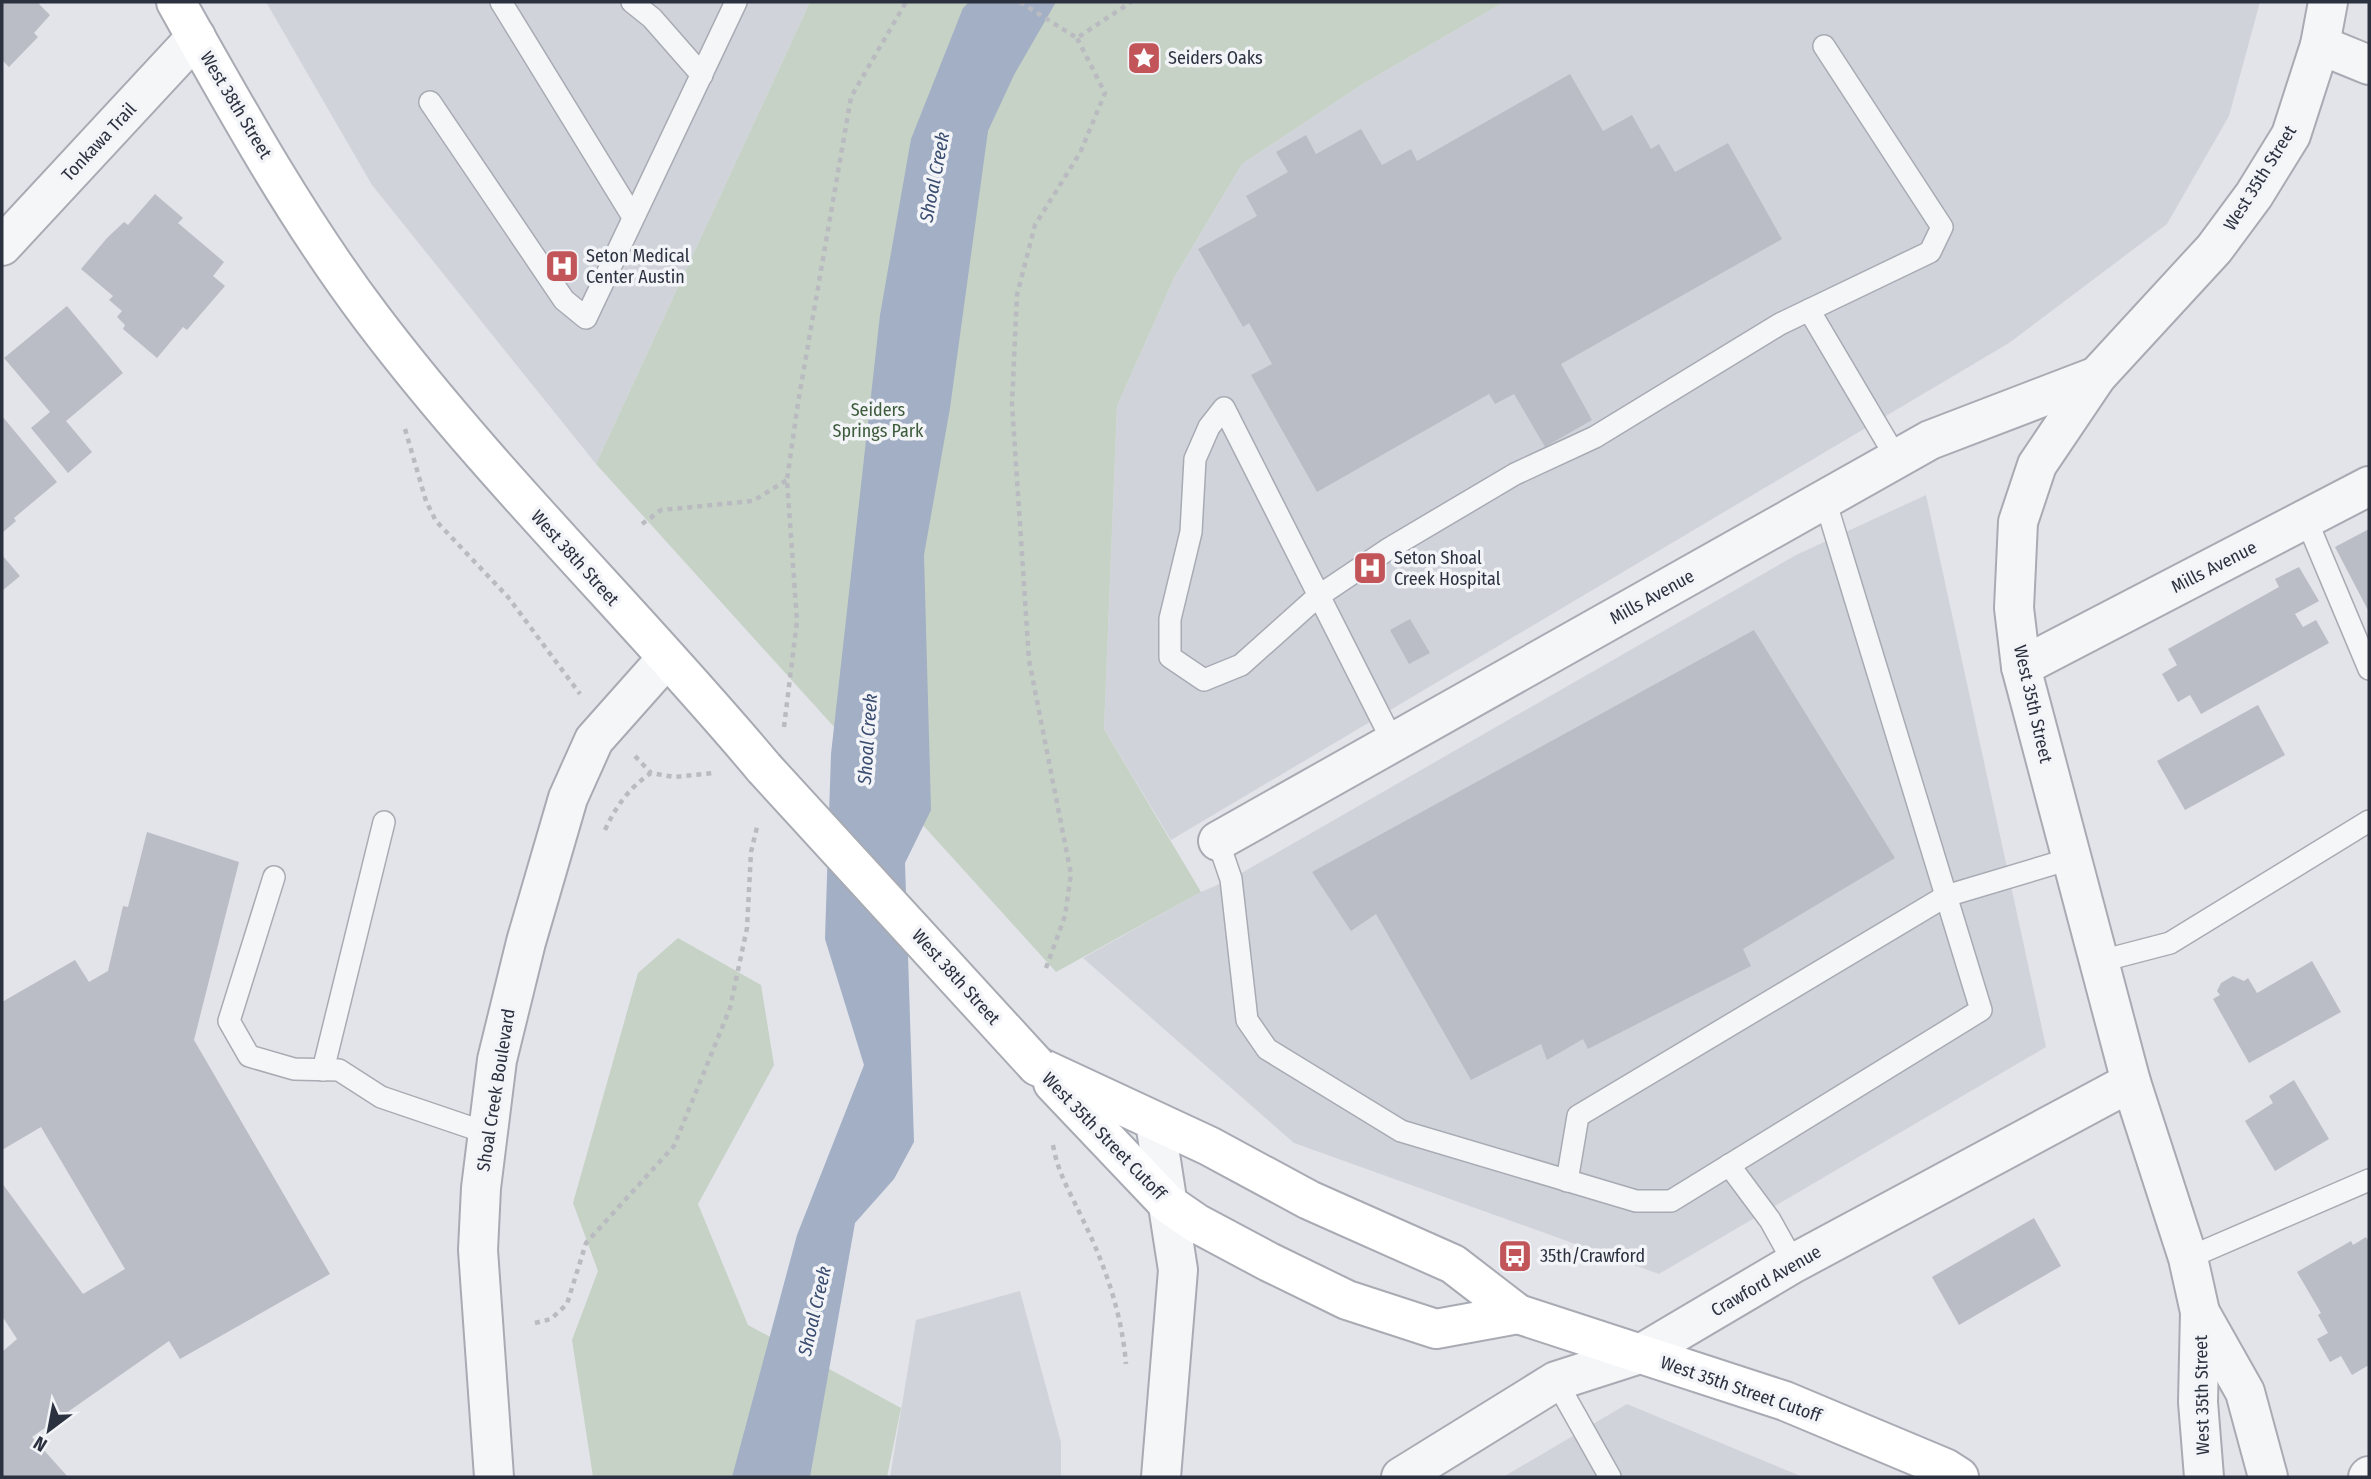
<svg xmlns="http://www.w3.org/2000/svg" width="2371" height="1479" viewBox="0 0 2371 1479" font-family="'Fira Sans Condensed',sans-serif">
	<rect width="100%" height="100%" fill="#e3e4e9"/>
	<g fill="#d1d3db">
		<path d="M266,2H810L596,464L372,185Z"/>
		<path d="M1504,2H2260L2229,116L2167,224L2009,343L1171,840L1104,729L1117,406L1174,278L1242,164L1361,85Z"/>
		<path d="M1926,495L2046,1047L1659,1274L1294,1143L1083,958L1201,892L1231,879L1796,555Z"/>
		<path d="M1020,1291L1061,1442V1477H890L916,1320Z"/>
		<path d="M1627,1404L1803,1477H1503Z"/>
	</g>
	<g fill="#c6d2c5">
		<path d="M810,2H1504L1361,85L1242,164L1174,278L1117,406L1104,729L1201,892L1056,972L596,464Z"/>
		<path d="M678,938L761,985L774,1065L698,1204L748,1325L901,1408L887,1477H593L572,1340L598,1271L573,1203L638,973Z"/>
	</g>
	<path fill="#a2afc5" d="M969,2H1056L1014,75L988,131L950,408L924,555L931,810L905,863L914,1142L894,1179L855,1223L810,1477H732L797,1235L864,1065L825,939L831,754L880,315L911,139L963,8Z"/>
	<g fill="#babdc6">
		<path d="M2,2H41L39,4L50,15L34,33L38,37L9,67L2,60Z"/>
		<path d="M1570,74L1603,131L1632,115L1651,149L1659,144L1675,172L1728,143L1782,239L1561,364L1592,420L1545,447L1514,394L1495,404L1489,394L1317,492L1251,375L1272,364L1249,323L1243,327L1198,249L1257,216L1246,196L1288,172L1276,152L1306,135L1316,154L1361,129L1382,165L1411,149L1417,161Z"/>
		<path d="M155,194L183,218L178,223L224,262L213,276L225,286L187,330L183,327L157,358L123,329L125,325L117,317L122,311L109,300L113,296L81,269L107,238L124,222L128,225Z"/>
		<path d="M67,306L123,373L66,421L92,452L68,473L31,428L50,412L4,358Z"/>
		<path d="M2,416L57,482L14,518L16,521L2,533Z"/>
		<path d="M2369,529V612L2335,547Z"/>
		<path d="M2,555L20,576L2,591Z"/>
		<path d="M2299,567L2319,601L2295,614L2303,627L2316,620L2329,643L2201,714L2190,695L2178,702L2162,674L2177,665L2168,649L2279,587L2275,579Z"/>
		<path d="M1410,619L1430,653L1409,664L1390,630Z"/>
		<path d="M1754,630L1895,858L1743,949L1751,966L1588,1049L1583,1039L1547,1060L1541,1044L1471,1080L1376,914L1351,931L1312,872Z"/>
		<path d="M2258,705L2285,755L2185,810L2157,761Z"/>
		<path d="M147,832L239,862L194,1040L330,1274L180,1359L169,1341L32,1437L68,1477H2V1352L17,1339L2,1316V1183L83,1294L125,1269L41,1127L2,1150V1002L75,960L89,982L108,971L123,906L128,907Z"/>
		<path d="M2312,961L2341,1012L2249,1063L2213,999L2220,995L2217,991L2221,983L2233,976L2244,981L2248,978L2257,993Z"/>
		<path d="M2294,1080L2329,1139L2275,1171L2245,1121L2273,1103L2269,1096Z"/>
		<path d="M2034,1218L2061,1266L1959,1325L1932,1277Z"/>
		<path d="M2366,1237L2369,1242V1365L2352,1375L2341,1356L2330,1362L2317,1339L2328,1333L2318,1315L2321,1313L2297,1272L2351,1241L2353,1245Z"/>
	</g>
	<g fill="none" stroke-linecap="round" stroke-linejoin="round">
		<g stroke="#a8abb3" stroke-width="24">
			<g id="service">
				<path d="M501,2L633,217"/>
				<path d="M632,2L652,18L702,75"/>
				<path d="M430,102L564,300L586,318L736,2"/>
				<path d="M1809,310L1897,459"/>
				<path d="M2306,519L2369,669"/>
				<path d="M1393,742L1224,408L1209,427L1195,459L1191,532L1170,619V657L1204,680L1241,665L1317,597L1390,548L1515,474L1595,437L1780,324L1930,252L1942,227L1824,46"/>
				<path d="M1218,841L1231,879L1247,1020L1267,1049L1401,1131L1636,1201H1671L1981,1010L1825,500"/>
				<path d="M274,877L229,1021L249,1056L294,1069L339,1070L381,1097L487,1133"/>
				<path d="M2101,961L2170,943L2369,821"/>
				<path d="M323,1070L384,822"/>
				<path d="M1729,1165L1770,1220L1794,1263"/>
				<path d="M1567,1181L1578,1116L1946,896L2073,858"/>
				<path d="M2188,1258L2369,1180"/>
				<path d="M1556,1381L1610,1477"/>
			</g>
		</g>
		<g stroke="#a8abb3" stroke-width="42">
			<g id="minor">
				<path d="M2320,45L2369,65"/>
				<path d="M2,246L196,37"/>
				<path d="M2021,667L2369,486"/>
				<path d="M1218,841L1930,440L2097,376"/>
				<path d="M1401,1477L1556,1381L1640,1354L1794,1263L2131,1082"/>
				<path d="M2368,1477L2369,1476"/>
			</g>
		</g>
		<g stroke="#a8abb3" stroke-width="42">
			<g id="tertiary">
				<path d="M1155,1122L1178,1270L1161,1477"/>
				<path d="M2201,1314L2245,1392L2268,1477"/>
				<path d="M494,1477L478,1250L481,1188L497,1060L526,942L568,798L594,740L666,659"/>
				<path d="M2204,1477L2198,1402L2200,1312L2188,1258L2131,1082L2021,667L2014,608L2018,522L2037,465L2097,376L2214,249L2254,195L2291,135L2320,45L2328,2"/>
			</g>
		</g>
		<g stroke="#a8abb3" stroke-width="42">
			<g id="secondary">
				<path d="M176,2C236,109 297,219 371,317C491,476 636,615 764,768"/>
				<path d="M1037,1066L1209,1146L1309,1200L1453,1264L1518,1314L1785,1401L1945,1468L1959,1477"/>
				<path d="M1053,1083L1167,1203L1196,1223L1269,1262L1347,1300L1436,1329L1518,1314"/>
			</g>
		</g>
		<g stroke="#b9bbc1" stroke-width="4.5" stroke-dasharray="5 5" stroke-linecap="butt">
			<path d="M1020,2L1077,38L1131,2"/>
			<path d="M405,429L426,501L436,521L508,597L580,694"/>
			<path d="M642,524L661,510L753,501L787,480"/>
			<path d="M784,727L797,621L787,480L798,403L851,97L906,2"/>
			<path d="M635,756L651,773"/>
			<path d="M605,830C616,806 629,788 651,773L674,777L714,773"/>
			<path d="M1046,968L1065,916L1071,874L1029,660L1012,404L1017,295L1035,225L1080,153L1105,93L1077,38"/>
			<path d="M1053,1145C1058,1174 1071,1194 1083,1220C1105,1265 1122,1314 1126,1364"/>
			<path d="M535,1323L551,1319L567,1304L586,1243L674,1146L730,1008L747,928L751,852L758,823"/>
		</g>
		<use href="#service" stroke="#f5f6f8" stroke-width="21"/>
		<use href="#minor" stroke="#f5f6f8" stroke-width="38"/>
		<use href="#tertiary" stroke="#f5f6f8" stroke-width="38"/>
		<use href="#secondary" stroke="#fff" stroke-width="38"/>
		<g stroke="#a8abb3" stroke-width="42" stroke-linecap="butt">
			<path id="secondary-bridge" d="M764,768L1037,1066"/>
		</g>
		<use href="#secondary-bridge" stroke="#fff" stroke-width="38"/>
	</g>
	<defs>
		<g id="sight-square" transform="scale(1.75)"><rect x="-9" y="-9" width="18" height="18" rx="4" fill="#c15559" stroke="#f2f4f7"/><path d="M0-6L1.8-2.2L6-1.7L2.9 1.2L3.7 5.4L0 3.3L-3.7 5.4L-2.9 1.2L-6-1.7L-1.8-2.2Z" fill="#fff"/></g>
		<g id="hospital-square" transform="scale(1.75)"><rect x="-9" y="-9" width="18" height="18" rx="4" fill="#c15559" stroke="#f2f4f7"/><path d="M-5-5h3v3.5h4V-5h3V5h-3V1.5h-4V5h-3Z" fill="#fff"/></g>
		<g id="bus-square" transform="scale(1.75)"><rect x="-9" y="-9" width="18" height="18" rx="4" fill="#c15559" stroke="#f2f4f7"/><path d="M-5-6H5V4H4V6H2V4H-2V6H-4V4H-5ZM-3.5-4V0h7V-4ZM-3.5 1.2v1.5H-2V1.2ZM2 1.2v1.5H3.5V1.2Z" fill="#fff"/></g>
	</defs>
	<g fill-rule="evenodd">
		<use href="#sight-square" x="1144" y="58"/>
		<use href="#hospital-square" x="562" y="266"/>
		<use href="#hospital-square" x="1370" y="568"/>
		<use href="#bus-square" x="1515" y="1256"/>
	</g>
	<g text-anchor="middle" stroke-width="7" stroke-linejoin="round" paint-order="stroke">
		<g font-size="18" fill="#2c3140" stroke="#f2f4f7" text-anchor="start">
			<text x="1168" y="64">Seiders Oaks</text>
			<text x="586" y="262">Seton Medical<tspan x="586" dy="21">Center Austin</tspan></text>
			<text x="1394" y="564">Seton Shoal<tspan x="1394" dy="21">Creek Hospital</tspan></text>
			<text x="1540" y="1262">35th/Crawford</text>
		</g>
		<g font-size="18" fill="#2c3140" stroke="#f2f4f7">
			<text transform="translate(236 105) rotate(59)" y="6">West 38th Street</text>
			<text transform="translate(99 142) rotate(-47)" y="6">Tonkawa Trail</text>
			<text transform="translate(2260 178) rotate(-58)" y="6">West 35th Street</text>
			<text transform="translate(575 558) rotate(48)" y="6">West 38th Street</text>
			<text transform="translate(2214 567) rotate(-27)" y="6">Mills Avenue</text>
			<text transform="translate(1652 597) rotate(-29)" y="6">Mills Avenue</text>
			<text transform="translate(2033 704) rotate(77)" y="6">West 35th Street</text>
			<text transform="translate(956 977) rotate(48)" y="6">West 38th Street</text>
			<text transform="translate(496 1090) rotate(-81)" y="6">Shoal Creek Boulevard</text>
			<text transform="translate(1104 1136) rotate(46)" y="6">West 35th Street Cutoff</text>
			<text transform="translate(1766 1281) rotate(-30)" y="6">Crawford Avenue</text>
			<text transform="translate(1741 1389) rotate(19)" y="6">West 35th Street Cutoff</text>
			<text transform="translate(2202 1395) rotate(-91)" y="6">West 35th Street</text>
		</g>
		<g font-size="18" fill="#3d5a3b" stroke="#f2f4f7">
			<text x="878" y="416">Seiders<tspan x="878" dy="21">Springs Park</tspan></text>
		</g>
		<g font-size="19" font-style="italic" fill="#3a4c70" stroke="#f2f4f7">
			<text transform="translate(934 177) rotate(-79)" y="7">Shoal Creek</text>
			<text transform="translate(867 739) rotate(-86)" y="7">Shoal Creek</text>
			<text transform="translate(814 1311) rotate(-77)" y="7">Shoal Creek</text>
		</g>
	</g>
	<rect width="2371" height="1479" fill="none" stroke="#2c3140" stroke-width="7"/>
	<g transform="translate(49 1430) rotate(212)" stroke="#f2f4f7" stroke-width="5" paint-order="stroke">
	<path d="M0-5L12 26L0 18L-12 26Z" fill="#2c3140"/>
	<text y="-10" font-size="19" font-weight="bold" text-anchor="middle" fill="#2c3140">N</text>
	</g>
</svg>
